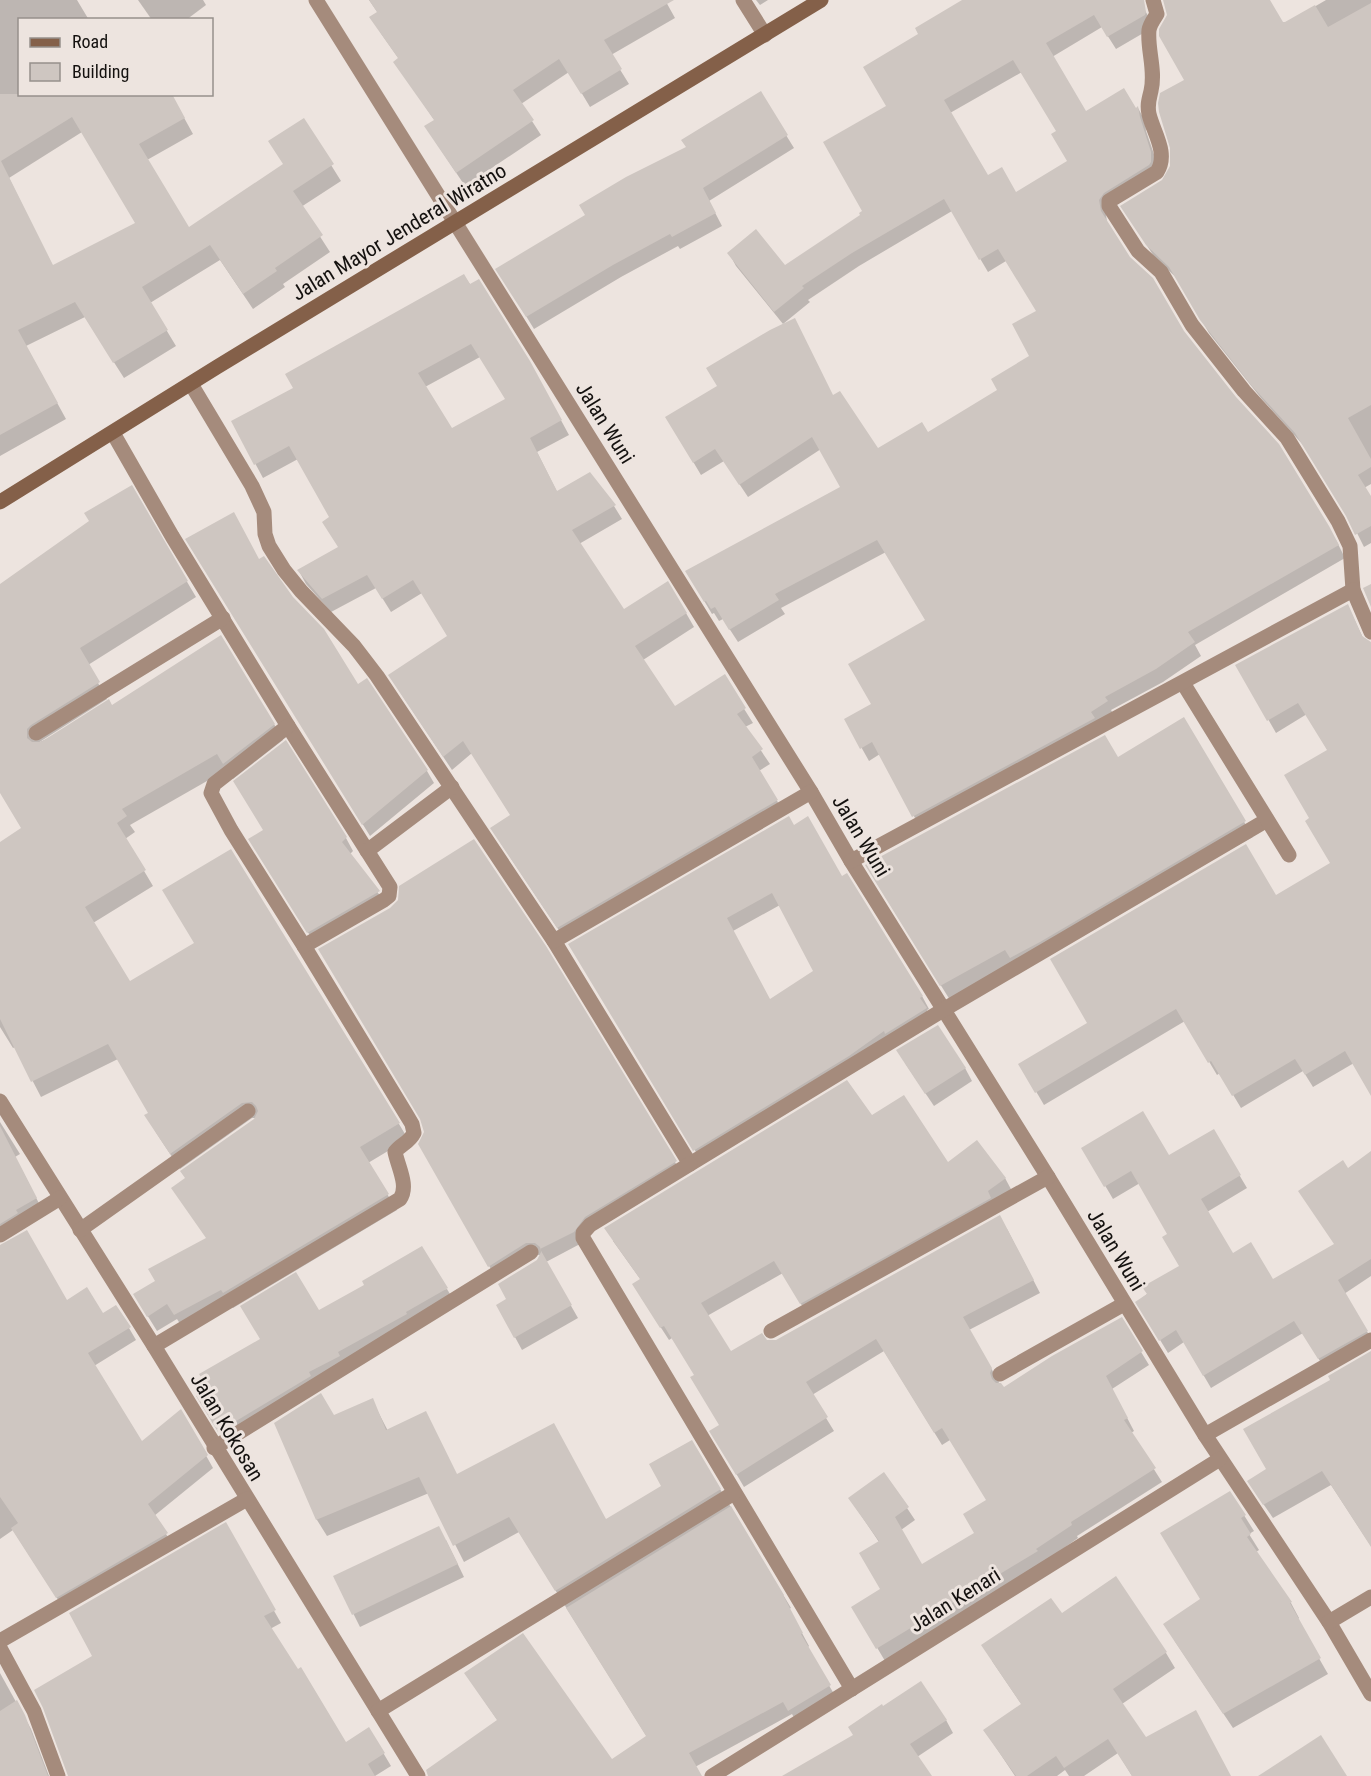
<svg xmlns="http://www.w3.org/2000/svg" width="1371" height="1776" viewBox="0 0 1371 1776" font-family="'Roboto Condensed',sans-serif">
	<rect width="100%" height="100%" fill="#ede4df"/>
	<g fill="#0003" fill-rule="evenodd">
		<path d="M0,0H77L89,20H20V94H171L193,134L147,160L188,229L284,165L303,120L341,181L301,207L330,252L283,284L285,287L253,309L220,260L150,303L176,346L124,378L85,317L26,346L66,419L0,456ZM82,132L137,223L53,267L9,178Z"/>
		<path d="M138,0H203L206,5L186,20H152Z"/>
		<path d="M369,0H665L675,18L611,55L629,84L590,107L569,72L521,104L541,135L465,186L435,141V121L395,62L399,59L380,32L378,13Z"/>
		<path d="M756,0H768L760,5Z"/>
		<path d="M965,0H1139L1151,21L1152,28L1116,49L1102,27L1052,57L1086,113L1138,108L1145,121L1146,131L1158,166L1110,206L1106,214L1107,223L1129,257L1336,540L1345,558L1195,645L1201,656L1163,682L1111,710L1114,715L921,829L880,754L869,761L846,720L873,704L927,621L886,552L781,608L785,614L738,642L723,619L719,621L714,613L712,614L694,584L842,487L821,449L748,497L724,461L701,475L667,418L834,397L878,450L928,434L999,391L1032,357L1038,312L1006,261L988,272L952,211L859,266L808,300L810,302L783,324L736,266L729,253L784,267L862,215L887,107L920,35ZM1022,72L1058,132L1069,162L1015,194L988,177L950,113Z"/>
		<path d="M1193,0H1268L1282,23L1285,24L1326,0H1371V484L1364,488L1371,499V543L1364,547L1350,519L1304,446L1261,398L1209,333L1179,280L1155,258L1130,219L1163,181L1171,169L1186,80Z"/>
		<path d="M760,93L794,148L709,201L722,226L680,249L678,246L621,277L534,329L505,282L587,216L688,148Z"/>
		<path d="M464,276L537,376L569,435L537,452L557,492L614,506L622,519L579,544L623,611L686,613L694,627L643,660L674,708L724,677L753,723L745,727L770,764L759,771L785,814L566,941L500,842L511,815L472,753L452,770L398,689L449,637L422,593L391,612L376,588L331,612L306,584L299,571L340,548L331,518L298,459L263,478L233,422L295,388ZM480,357L507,400L451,430L425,387Z"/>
		<path d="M131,487L196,597L88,665L107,699L38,743L112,707L274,724L283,740L233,779L228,769L130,825L135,832L125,839L153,886L93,923L130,983L399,1124L408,1139L368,1163L397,1210L233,1308L231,1305L184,1330L177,1319L157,1331L144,1310L157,1281L207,1239L258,1118H252L180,1169L155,1131L150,1113L118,1059L41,1097L15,1047L13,1048L0,1027V844L23,829L0,791V585L91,521Z"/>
		<path d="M194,552L259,561L278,581L358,686L427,771L434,783L370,836Z"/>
		<path d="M1348,606L1364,640L1371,643V1093L1354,1063L1313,1087L1303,1071L1241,1108L1220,1073L1217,1075L1185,1021L1044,1105L1020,1064L1089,1024L1276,897L1332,864L1311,819L1328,751L1307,714L1276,733L1237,665Z"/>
		<path d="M1184,719L1253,837L950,1000L875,880L1117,759Z"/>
		<path d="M285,743L346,838L353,851L350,854L386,904L316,945L257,852L265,831Z"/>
		<path d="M793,827L842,878L922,996L929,1009L927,1010L933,1021L702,1162L577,957ZM780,905L815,972L770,1001L733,931Z"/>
		<path d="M905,1063L965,1068L972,1081L934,1106Z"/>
		<path d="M872,1117L948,1164L1005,1178L1012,1191L808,1316L783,1273L707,1316L731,1354L766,1341H776L1007,1229L1040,1293L969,1330L999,1382L998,1384L1003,1389L1121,1319L1149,1365L1112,1389L1134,1431L1131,1433L1162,1482L1077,1536L1078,1538L1043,1563L885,1661L853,1607L882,1590L879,1542L850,1499L907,1508L915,1520L901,1530L921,1566L976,1533L988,1501L950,1440L942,1445L884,1351L812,1395L834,1431L744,1487L711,1431L721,1426L696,1375L672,1338L669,1340L641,1297V1280L613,1241Z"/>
		<path d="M0,1122L20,1154L15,1157L44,1213L0,1241Z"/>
		<path d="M1213,1131L1247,1188L1207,1212L1232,1255L1273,1282L1335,1245L1348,1170L1371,1153V1276L1344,1294L1371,1338L1326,1371L1303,1333L1211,1388L1184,1342L1168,1353L1137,1302L1181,1267L1169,1234L1140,1183L1113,1199L1083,1148L1169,1157Z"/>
		<path d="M420,1144L675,1162L682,1174L591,1229L580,1244L546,1262L578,1318L522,1350L498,1306L508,1300L541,1255H534L496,1278Z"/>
		<path d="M0,1246L66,1302L103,1315L129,1328L136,1340L94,1366L141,1444L181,1411L213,1468L154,1516L174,1546L64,1609L13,1530L0,1539Z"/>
		<path d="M447,1289L454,1301L226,1443L198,1396L318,1312Z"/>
		<path d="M1371,1352V1546L1331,1485L1273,1518L1257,1495L1268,1470L1332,1380Z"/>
		<path d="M372,1400L388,1431L458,1476L605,1521L663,1486L692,1442L791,1608L789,1609L809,1646L807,1648L837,1699L797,1723L792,1714L695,1767L700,1776H446L498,1721L466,1674L611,1761L647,1737L519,1532L464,1562L429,1493L327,1536L317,1520L276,1423L334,1416Z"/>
		<path d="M1230,1493L1254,1531L1249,1534L1259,1550L1256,1552L1291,1603L1299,1618L1297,1620L1328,1674L1233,1728L1174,1640L1202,1600Z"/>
		<path d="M225,1525L281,1623L270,1629L346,1744L369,1729L391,1766L375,1776H68L94,1656Z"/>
		<path d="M446,1540L464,1577L360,1627L335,1577Z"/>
		<path d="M1061,1615L1166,1653L1175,1668L1122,1704L1145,1739L1230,1776H1132L1118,1753L1084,1776H1069L1065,1770L1057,1776H1015L985,1731L1022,1705L992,1661Z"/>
		<path d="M0,1673L31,1729L49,1776H0Z"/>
		<path d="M946,1720L953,1733L917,1757L930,1776H785Z"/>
	</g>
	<g fill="#cec6c1" fill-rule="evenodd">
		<path d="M369,0H674L604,40L622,69L581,94L559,59L513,90L534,120L456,173L424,126L434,120L393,62L398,58L369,17L377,12Z"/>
		<path d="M962,0H1144L1146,12L1145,15L1107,37L1094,15L1046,43L1086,111L1124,88L1136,108L1138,106L1140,117L1151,152V162L1149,165L1104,193L1099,200L1101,211L1130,257L1153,278L1184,331L1236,397L1279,444L1329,526L1339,545L1188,632L1195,642L1156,669L1105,697L1108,701L1091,712L1095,718L912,817L872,742L860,749L844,719L871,704L848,664L925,620L877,540L775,594L779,600L729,630L715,607L711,609L706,601L704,602L685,571L840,487L812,437L739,485L715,449L693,463L665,417L717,386L706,368L770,330L795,318L833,395L840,391L878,448L922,422L928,432L997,390L991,379L1029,356L1012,324L1036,311L998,249L979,260L944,199L852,253L802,286L804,288L774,312L727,253L756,229L785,265L860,215L859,213L862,211L823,142L886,106L863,67L918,34L915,28ZM1013,60L1056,131L1051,134L1067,161L1016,192L1002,167L988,175L944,100Z"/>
		<path d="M1163,0H1270L1283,22H1285L1315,5L1328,27L1371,3V405L1348,418L1371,459V467L1358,475L1371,496V526L1355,535L1346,516L1295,433L1251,385L1200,320L1169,267L1146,245L1120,206L1162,180L1170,166V148L1159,112L1158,103L1160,93L1184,80L1159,36V29L1167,15Z"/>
		<path d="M761,91L788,135L703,188L716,213L672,237L670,234L613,265L526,317L495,269L585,215L579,205L626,177L686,147L681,140Z"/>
		<path d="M0,94H172L185,118L139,144L189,227L283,164L268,141L304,118L334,164L293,191L323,235L275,268L277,271L243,294L210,245L142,287L168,330L113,363L75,302L18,330L58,403L0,435ZM72,117L135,223L53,265L1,161Z"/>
		<path d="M464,274L470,284L479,279L530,361L562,420L530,438L557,491L590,472L616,505L572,530L624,609L668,581L687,613L635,646L675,706L725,674L746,708L737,714L763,749L752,757L778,800L557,928L490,828L510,815L463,741L443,757L388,675L447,636L413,580L382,599L367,575L322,599L297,570L338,547L322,522L329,517L289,446L254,465L231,421L293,388L285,374ZM471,344L505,399L452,428L418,373Z"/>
		<path d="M132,485L188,581L80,648L100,682L31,725L27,729V738L32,742H41L109,699L112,705L221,635L275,724L223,764L217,754L122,809L127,816L117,823L146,870L85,907L130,981L194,943L162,890L231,849L400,1123L360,1147L389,1194L223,1293L221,1290L174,1315L167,1304L147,1317L133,1294L155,1281L148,1269L206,1238L171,1188L185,1178L180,1171L254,1119L258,1111L256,1106L252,1102L242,1103L170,1154L144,1115L148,1113L108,1044L31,1082L0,1019V842L21,828L0,793V584L89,521L84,513Z"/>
		<path d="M234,512L259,559L264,556L293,597L324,629L358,684L367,678L428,770L362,825L185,539Z"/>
		<path d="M1371,584V607L1363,588Z"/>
		<path d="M1348,604L1362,636L1371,642V1096L1345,1051L1305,1075L1295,1059L1232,1096L1211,1061L1208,1063L1176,1009L1035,1093L1018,1064L1087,1023L1050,959L1246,844L1276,895L1330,863L1305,821L1309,818L1284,775L1327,750L1298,703L1267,721L1235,665Z"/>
		<path d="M1184,717L1246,821L1040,942L1010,958L1005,950L940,986L865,865L1105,735L1118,757Z"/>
		<path d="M286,740L347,837L342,842L380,891L307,933L248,839L263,830L233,781Z"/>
		<path d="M789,816L794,825L808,816L842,876L847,873L923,996L920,998L927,1008L885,1034L884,1031L849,1056L693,1151L568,944ZM772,893L813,971L770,999L727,918Z"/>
		<path d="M474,839L546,946L677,1161L585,1217L574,1232L540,1249L572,1305L514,1338L496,1305L506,1299L498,1284L537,1260L541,1252L540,1247L535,1243H526L488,1267L418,1144L424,1132L420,1119L318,949L390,908L398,900L399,886Z"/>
		<path d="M938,1025L966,1068L925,1094L896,1050Z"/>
		<path d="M847,1080L872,1115L904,1095L948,1162L977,1140L1006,1178L988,1191L991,1198L800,1304L774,1261L701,1303L731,1351L762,1333L767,1340H776L1000,1215L1034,1280L963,1317L992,1368L990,1373L992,1379L996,1383H1001L1004,1387L1052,1356L1122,1317L1143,1351L1106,1376L1128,1418L1124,1420L1156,1468L1071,1522L1072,1525L1036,1549L1038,1551L876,1649L851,1607L880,1589L859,1553L879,1541L848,1498L884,1472L909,1507L895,1517L922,1564L974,1533L963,1514L986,1500L942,1428L934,1433L876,1339L806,1382L828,1417L736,1475L709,1431L719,1425L690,1377L694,1375L664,1326L660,1328L632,1284L640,1279L604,1228Z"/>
		<path d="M1143,1111L1169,1155L1214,1129L1241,1175L1201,1199L1233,1253L1251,1242L1273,1279L1334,1244L1298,1191L1343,1160L1348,1168L1371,1151V1259L1338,1280L1368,1331L1318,1359L1294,1321L1203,1376L1176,1330L1159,1341L1135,1302L1147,1294L1142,1287L1179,1266L1162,1237L1167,1234L1131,1171L1104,1187L1081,1148Z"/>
		<path d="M0,1126L37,1198L16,1210L18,1213L0,1224Z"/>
		<path d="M27,1230L67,1300L87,1287L103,1313L116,1305L131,1327L88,1353L142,1441L181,1409L208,1455L148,1504L168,1533L56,1598L11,1528L18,1523L0,1497V1245Z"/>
		<path d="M422,1246L448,1288L406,1312L407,1314L338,1352L340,1356L309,1372L311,1376L218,1432L196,1396L207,1387L199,1374L260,1339L240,1306L296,1272L319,1310L364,1285L362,1281Z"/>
		<path d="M1371,1351V1547L1322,1471L1263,1505L1247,1481L1266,1469L1243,1429L1330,1380L1328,1376Z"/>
		<path d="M321,1393L334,1415L373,1398L386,1430L426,1411L457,1474L554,1423L606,1519L661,1486L649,1464L692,1440L721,1489L555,1591L509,1517L453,1546L419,1477L316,1520L274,1423Z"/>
		<path d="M1230,1491L1246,1515L1241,1518L1251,1534L1247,1537L1292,1602L1290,1603L1321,1658L1223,1714L1163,1624L1200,1599L1160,1533Z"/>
		<path d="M731,1506L784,1595H783L803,1633L801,1634L831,1685L788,1711L783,1702L689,1753L702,1776H428L426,1770L497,1720L464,1673L523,1633L612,1759L646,1736L566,1608Z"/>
		<path d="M226,1522L276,1610L264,1616L298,1669L301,1667L346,1742L369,1727L385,1753L368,1764L375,1776H68L43,1708L34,1690L92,1656L69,1613Z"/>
		<path d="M439,1526L458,1564L352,1615L333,1576Z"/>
		<path d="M1116,1576L1167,1652L1113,1689L1146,1737L1196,1710L1231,1776H1132L1108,1739L1064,1768L1056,1756L1027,1776H1016L983,1730L1021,1704L981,1645L1051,1598L1062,1613Z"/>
		<path d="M921,1681L947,1720L910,1744L932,1776H782L853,1735L848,1727L882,1704L883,1706Z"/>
		<path d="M17,1700L25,1715L48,1776H0V1711Z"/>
		<path d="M1321,1735L1347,1776H1258Z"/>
	</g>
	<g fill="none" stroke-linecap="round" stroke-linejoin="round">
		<g stroke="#a58b7c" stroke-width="15">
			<path d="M316,0L811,792L851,861L1048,1177L1205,1435L1329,1622L1371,1694"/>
			<path d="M743,0L765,35"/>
			<path d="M1153,0L1157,14C1154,19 1150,24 1149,30C1147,49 1156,70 1151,91C1149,99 1147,105 1149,114C1153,132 1169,153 1157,172L1109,201V206L1138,251L1161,272L1192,325L1244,391L1287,438L1338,521L1350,546L1353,590"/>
			<path d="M191,384L252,486L264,512L265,534L269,546L284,570L301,591L354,646L377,676L554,941L690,1164L943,1010L1267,820"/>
			<path d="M113,433L172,536L288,726L390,887L389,896L384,900L304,946L406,1114L412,1124L414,1133C409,1143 401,1144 395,1152C398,1167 409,1186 400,1199L154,1346"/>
			<path d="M1183,683L1289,855"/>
			<path d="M288,726L214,784L211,793L231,830L304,946"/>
			<path d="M36,733L223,618"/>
			<path d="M367,851L452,787"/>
			<path d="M851,861L1353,590L1371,632"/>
			<path d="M554,941L811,792"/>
			<path d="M0,1101L154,1346L418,1776"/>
			<path d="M690,1164L590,1225L583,1233V1238L852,1689"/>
			<path d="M80,1230L248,1111"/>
			<path d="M0,1235L60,1198"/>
			<path d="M771,1331L1048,1177"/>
			<path d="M1000,1374L1124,1304"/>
			<path d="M1205,1435L1371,1340"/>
			<path d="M214,1448L531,1252"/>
			<path d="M1329,1622L1371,1597"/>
			<path d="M0,1641L247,1499"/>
			<path d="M0,1648L34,1711L58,1776"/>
			<path d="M378,1711L734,1493"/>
			<path d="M712,1776L1220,1459"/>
		</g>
		<path stroke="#846049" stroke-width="15" d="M0,502L217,367L821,0"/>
	</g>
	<g text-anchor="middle" stroke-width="6" stroke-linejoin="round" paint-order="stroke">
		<g font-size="21" fill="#14110f" stroke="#ede4df">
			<text transform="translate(399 232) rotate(-31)" y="7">Jalan Mayor Jenderal Wiratno</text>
			<text transform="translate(605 423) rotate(58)" y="7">Jalan Wuni</text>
			<text transform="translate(861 836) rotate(59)" y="7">Jalan Wuni</text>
			<text transform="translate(1116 1250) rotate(59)" y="7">Jalan Wuni</text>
			<text transform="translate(227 1427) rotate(59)" y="7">Jalan Kokosan</text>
			<text transform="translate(955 1600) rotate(-32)" y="7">Jalan Kenari</text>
		</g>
	</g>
	<rect x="18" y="18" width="195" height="78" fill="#ede4df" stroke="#96908c" stroke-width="1.5"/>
	<rect x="30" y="38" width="30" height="9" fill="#846049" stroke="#96908c" stroke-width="1.5"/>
	<text x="72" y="48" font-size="18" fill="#14110f">Road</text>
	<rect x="30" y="63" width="30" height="18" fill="#cec6c1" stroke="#96908c" stroke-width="1.5"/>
	<text x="72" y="78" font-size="18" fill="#14110f">Building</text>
</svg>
